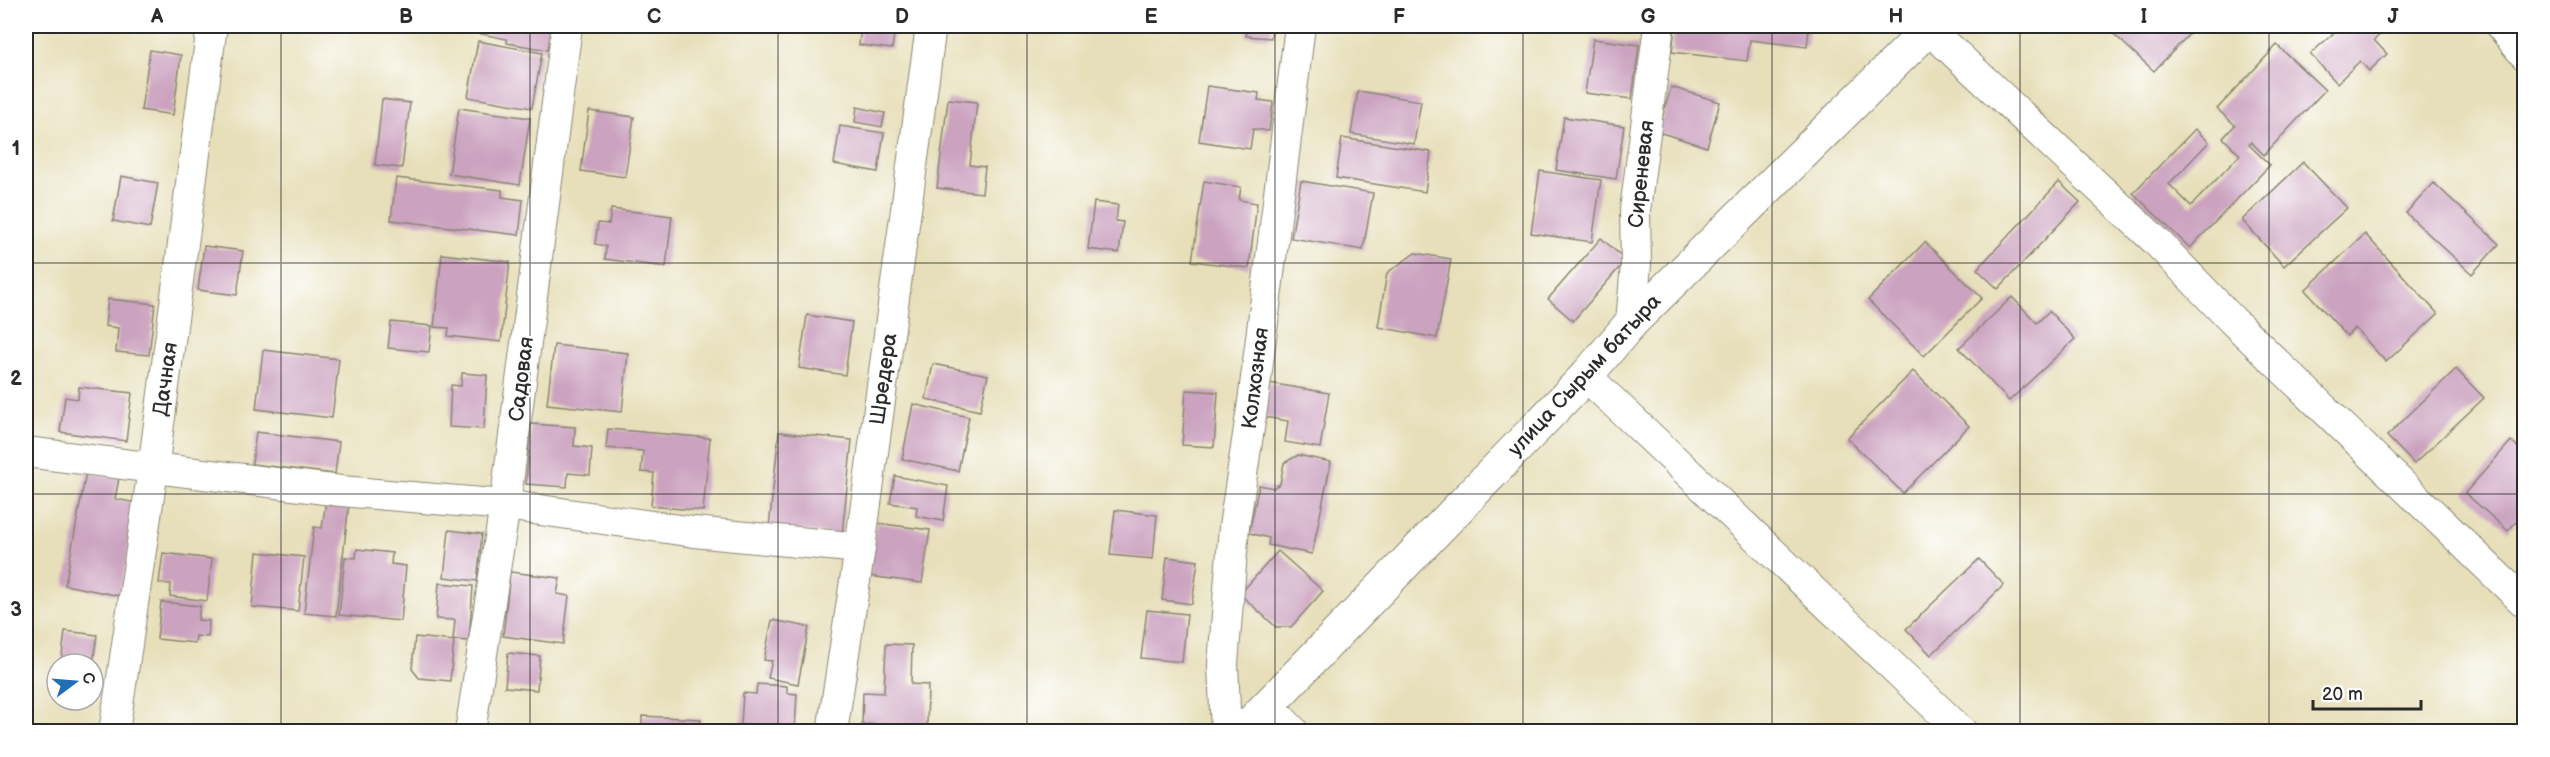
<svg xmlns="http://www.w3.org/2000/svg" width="2550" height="757" viewBox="0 0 2550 757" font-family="'Balsamiq Sans',sans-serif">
	<rect width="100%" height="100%" fill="#fff"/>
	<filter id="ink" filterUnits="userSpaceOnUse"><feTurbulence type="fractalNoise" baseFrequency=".0167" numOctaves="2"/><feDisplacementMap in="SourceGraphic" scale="12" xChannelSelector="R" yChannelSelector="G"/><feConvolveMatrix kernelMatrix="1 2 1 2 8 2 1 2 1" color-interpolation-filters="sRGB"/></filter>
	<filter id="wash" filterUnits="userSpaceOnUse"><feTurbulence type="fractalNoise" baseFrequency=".008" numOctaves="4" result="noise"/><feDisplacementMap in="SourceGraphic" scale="24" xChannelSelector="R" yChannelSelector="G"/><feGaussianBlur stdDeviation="1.35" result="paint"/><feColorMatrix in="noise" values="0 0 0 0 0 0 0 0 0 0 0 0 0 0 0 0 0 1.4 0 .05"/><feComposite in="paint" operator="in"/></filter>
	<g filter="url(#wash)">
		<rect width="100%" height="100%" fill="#e7dfba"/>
		<g id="blocks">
			<g fill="#cba2bf">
				<path d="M477,26H552L548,50L507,43V39L476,33Z"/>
				<path d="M861,26H895L892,49L859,45Z"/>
				<path d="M1247,26H1272L1271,38L1246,36Z"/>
				<path d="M1675,26H1809L1807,47L1750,40L1747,61L1672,52Z"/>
				<path d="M2105,26H2197L2154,71Z"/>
				<path d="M2342,26H2390L2374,40L2387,54L2369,71L2360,61L2337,83L2310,54Z"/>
				<path d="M1593,39L1639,45L1632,99L1585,93Z"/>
				<path d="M478,41L542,53L532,108L468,97Z"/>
				<path d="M2277,45L2325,90L2264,155L2251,142L2249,145L2270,165L2190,248L2133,193L2195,129L2209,142L2169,184L2191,206L2240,155L2223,138L2235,125L2217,109Z"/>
				<path d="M150,50L181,55L173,115L141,110Z"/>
				<path d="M1207,86L1259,93L1258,100L1273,102L1269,131L1253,129L1250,149L1199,141Z"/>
				<path d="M1671,87L1720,102L1707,147L1658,132Z"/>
				<path d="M1358,91L1421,101L1414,144L1351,134Z"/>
				<path d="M382,99L410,103L402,168L375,165Z"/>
				<path d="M948,99L977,102L970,165L985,167L982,193L937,188Z"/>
				<path d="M857,107L885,113L882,127L855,122Z"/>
				<path d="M459,108L530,118L520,185L449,174Z"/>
				<path d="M589,111L634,117L625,177L581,171Z"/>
				<path d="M1564,117L1624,126L1616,179L1556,170Z"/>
				<path d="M840,126L884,133L878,172L834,164Z"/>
				<path d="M1342,138L1431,152L1425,192L1336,178Z"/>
				<path d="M2303,162L2347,208L2284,266L2242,220Z"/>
				<path d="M1540,171L1601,180L1592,242L1531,233Z"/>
				<path d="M121,176L158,183L150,228L113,221Z"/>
				<path d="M396,178L502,190V197L523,200L519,235L391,220Z"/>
				<path d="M1204,181L1241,187L1239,200L1257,203L1249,268L1192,261Z"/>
				<path d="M1301,181L1373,193L1363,250L1291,238Z"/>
				<path d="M2059,182L2080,202L1998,289L1977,269Z"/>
				<path d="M2434,183L2499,244L2472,274L2406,213Z"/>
				<path d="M1094,202L1118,205L1116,221L1123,222L1119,253L1088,249Z"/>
				<path d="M611,209L672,216L666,267L605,259L606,246L595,244L598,223L609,224Z"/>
				<path d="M2365,234L2438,314L2386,362L2355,328L2347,336L2305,290Z"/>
				<path d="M1601,238L1626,260L1573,321L1548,299Z"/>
				<path d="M1925,242L1982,298L1924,356L1868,300Z"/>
				<path d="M204,246L243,251L237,295L198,290Z"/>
				<path d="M1415,253L1451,259L1437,338L1378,327L1387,273Z"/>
				<path d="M442,254L510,262L501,342L448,336L449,328L434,327Z"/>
				<path d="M2012,297L2037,323L2049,311L2075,339L2009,401L1959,348Z"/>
				<path d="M108,299L155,304L149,355L116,352L118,328L105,326Z"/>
				<path d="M807,315L852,322L845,375L799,368Z"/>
				<path d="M391,322L432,326L429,352L388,348Z"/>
				<path d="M554,345L628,353L622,412L547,404Z"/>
				<path d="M263,350L339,359L332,418L256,409Z"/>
				<path d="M933,364L988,375L980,411L926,399Z"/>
				<path d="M2456,369L2484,398L2414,464L2387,436Z"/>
				<path d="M1913,371L1969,426L1903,493L1847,438Z"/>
				<path d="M462,373L487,375L484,429L449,427L451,385L461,386Z"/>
				<path d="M1269,383L1329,393L1320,448L1285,442L1288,421L1264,417Z"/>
				<path d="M79,387L132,393L126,441L60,432L65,397L78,399Z"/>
				<path d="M1186,390L1218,392L1214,447L1182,445Z"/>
				<path d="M913,404L969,417L958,471L902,459Z"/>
				<path d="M531,424L575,427L574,446L592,448L590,475L568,473L567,487L526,484Z"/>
				<path d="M608,429L710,438L703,511L651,506L654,473L641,472L643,451L606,448Z"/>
				<path d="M256,432L339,442L335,474L252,464Z"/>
				<path d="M779,432L852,440L842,535L769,527Z"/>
				<path d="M2511,441L2524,453V512L2508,531L2465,493Z"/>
				<path d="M1298,455L1331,462L1312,554L1268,545L1269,538L1249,533L1259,485L1273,488L1280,484L1284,463Z"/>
				<path d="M86,472L119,478L115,499L137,503L120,596L65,585Z"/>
				<path d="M895,476L948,486L943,521L916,516L917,507L890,503Z"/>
				<path d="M326,501L349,504L336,616L304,613L314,527L322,528Z"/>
				<path d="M1115,510L1157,515L1153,559L1110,555Z"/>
				<path d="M876,523L930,530L922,583L869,576Z"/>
				<path d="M449,530L482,534L477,581L444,577Z"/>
				<path d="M357,549L392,553L391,564L406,566L401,621L339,615L345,557L356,558Z"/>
				<path d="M1278,551L1323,591L1291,627H1276L1240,594Z"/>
				<path d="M257,552L304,557L298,611L252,607Z"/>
				<path d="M163,553L212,559L207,601L170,596L171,584L159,583Z"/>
				<path d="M1167,557L1198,561L1192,604L1162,600Z"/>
				<path d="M1979,559L2004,585L1931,655L1906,629Z"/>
				<path d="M510,572L560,578L557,594L569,596L563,644L503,636Z"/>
				<path d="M439,583L473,586L469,641L453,640L455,620L436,619Z"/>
				<path d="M161,602L200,606L198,620L209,621L208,637L196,636L195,643L157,639Z"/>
				<path d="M1147,610L1187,614L1182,662L1141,658Z"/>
				<path d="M772,620L809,627L798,684L768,678L772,661L764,660Z"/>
				<path d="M65,631L97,635L93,664H61Z"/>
				<path d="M415,637L454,641L450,681L419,678L412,669Z"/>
				<path d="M886,644L912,645L911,684L928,685L927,727L862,724L863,692L884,693Z"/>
				<path d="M508,653L540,656L537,690L505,687Z"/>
				<path d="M757,684L787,686V693L797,694L795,729L741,725L743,693L756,694Z"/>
				<path d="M642,716L701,719L700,732H642Z"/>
			</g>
		</g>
	</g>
	<g filter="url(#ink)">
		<use href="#blocks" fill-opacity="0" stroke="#898572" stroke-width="1.5"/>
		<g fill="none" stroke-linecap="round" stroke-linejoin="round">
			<g stroke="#898572" stroke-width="32">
				<g id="minor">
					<path d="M2501,26L2524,54"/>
					<path d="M1929,29L2156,241L2232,320L2524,602"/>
					<path d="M1631,323L1636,264L1635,210L1659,26"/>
					<path d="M1586,376L1962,732"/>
					<path d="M26,452L341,491L505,505L694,532L860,548"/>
					<path d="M1268,705L1294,732"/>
					<path d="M114,732L153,469L212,26"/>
					<path d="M470,732L505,505L567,26"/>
					<path d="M832,732L860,548L931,26"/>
					<path d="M1226,732L1223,664L1234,527L1253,402L1300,26"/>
				</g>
			</g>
			<g stroke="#898572" stroke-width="35">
				<path id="tertiary" d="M1242,732L1586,376L1631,323L1932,26"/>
			</g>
			<use href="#minor" stroke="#fff" stroke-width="30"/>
			<use href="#tertiary" stroke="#fff" stroke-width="33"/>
		</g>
	</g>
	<path fill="none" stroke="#2b2b2b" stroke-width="1.5" stroke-opacity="0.55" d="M281,26V732M530,26V732M778,26V732M1027,26V732M1275,26V732M1523,26V732M1772,26V732M2020,26V732M2269,26V732M26,263H2524M26,494H2524"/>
	<g text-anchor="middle" stroke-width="5" stroke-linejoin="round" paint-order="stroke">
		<g font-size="21" fill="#2b2b2b" stroke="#fff">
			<text transform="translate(1641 174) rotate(-84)" y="7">Сиреневая</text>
			<text transform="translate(1584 375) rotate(-47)" y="7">улица Сырым батыра</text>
			<text transform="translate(1255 378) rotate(-83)" y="7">Колхозная</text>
			<text transform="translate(165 379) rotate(-82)" y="7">Дачная</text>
			<text transform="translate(521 379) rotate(-83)" y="7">Садовая</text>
			<text transform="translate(883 379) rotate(-82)" y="7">Шредера</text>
		</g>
	</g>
	<rect width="2550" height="757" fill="none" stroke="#fff" stroke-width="66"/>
	<g transform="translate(75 682) rotate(74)"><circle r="28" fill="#ffffff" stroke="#aaaaaa" stroke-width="1.5"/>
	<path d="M0-4.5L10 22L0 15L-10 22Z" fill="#1f6fb2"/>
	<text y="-9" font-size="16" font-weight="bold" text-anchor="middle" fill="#2b2b2b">С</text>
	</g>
	<path d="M2313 700v9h108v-9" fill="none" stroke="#2b2b2b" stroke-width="3"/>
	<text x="2322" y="700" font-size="18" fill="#2b2b2b" stroke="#ffffff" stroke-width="4.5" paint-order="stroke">20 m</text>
	<rect x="33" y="33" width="2484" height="691" fill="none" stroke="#2b2b2b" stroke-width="2"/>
	<g font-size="20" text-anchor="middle" font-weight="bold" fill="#2b2b2b">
		<text x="157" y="23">A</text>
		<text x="406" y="23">B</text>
		<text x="654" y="23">C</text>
		<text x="902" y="23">D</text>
		<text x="1151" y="23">E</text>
		<text x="1399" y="23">F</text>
		<text x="1648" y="23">G</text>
		<text x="1896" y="23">H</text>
		<text x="2144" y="23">I</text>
		<text x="2393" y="23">J</text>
		<text x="16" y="155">1</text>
		<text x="16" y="385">2</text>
		<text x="16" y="616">3</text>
	</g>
</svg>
